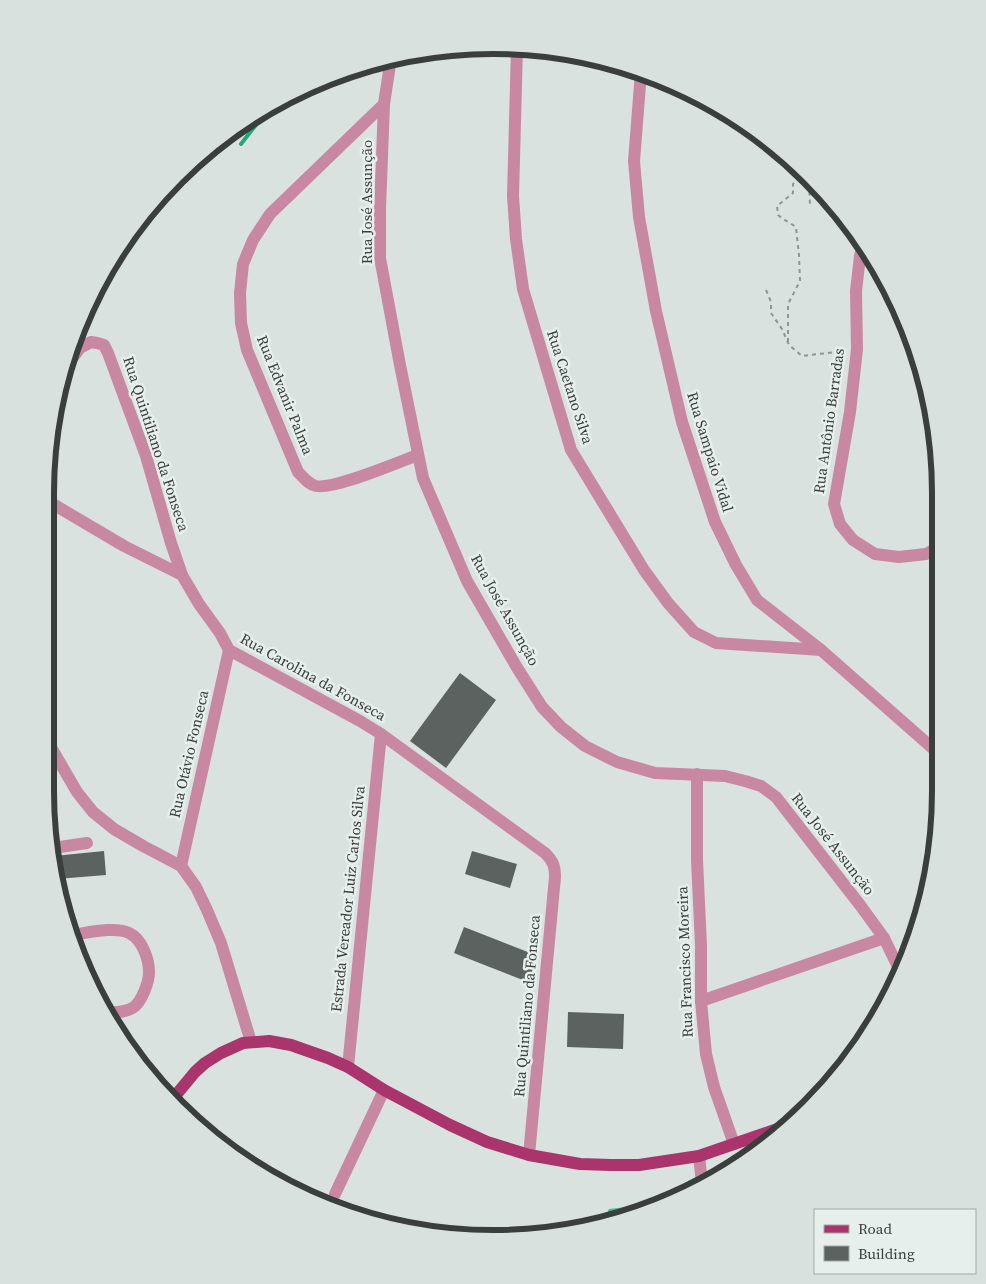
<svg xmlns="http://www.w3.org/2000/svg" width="986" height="1284" viewBox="0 0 986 1284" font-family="'Source Serif 4',serif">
	<rect width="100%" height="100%" fill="#d9e2de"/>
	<path fill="#44be91" d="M627,1207L631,1216L603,1221L609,1209Z"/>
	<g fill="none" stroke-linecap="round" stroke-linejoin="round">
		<path stroke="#22a67b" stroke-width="4" d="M241,144L270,107"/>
	</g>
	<g fill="#5b625f">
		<path d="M460,673L496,700L446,768L410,741Z"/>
		<path d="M104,851L106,875L57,879L54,856Z"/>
		<path d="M472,851L517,864L510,888L465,874Z"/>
		<path d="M464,927L538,956L528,982L454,953Z"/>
		<path d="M568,1012L624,1014L623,1049L567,1047Z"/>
	</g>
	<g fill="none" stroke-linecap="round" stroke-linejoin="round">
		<g stroke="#8f9592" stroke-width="2" stroke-dasharray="4 4" stroke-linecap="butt">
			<path d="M760,135C765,153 794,168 809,178L810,207"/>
			<path d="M766,290L771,302V313L782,329L789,345L802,356L844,351"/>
			<path d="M788,342V304L800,281L799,255L796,227L790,223L783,219L778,215L777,206L793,193V184L804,175"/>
		</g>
		<g stroke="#c888a1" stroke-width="12">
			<path d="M517,47L513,196L516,239L523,289L571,450L644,570L668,603L694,632L716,643L821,650"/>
			<path d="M391,58L384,104L380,209V258L400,365L423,478L467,581L516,666L542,707L561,727L585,746L617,762L655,773L725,776L745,781L761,786L776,797L860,905L884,938L901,973"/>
			<path d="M641,72L634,161L639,217L656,311L682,422L715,522L736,565L757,600L821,650L937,752"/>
			<path d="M384,104L270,214L253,240L243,264L240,293L241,323L247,350L298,472C304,478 308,484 316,486C334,490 398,462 418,455"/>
			<path d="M864,242L860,256L856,291L857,349L850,412L834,504L840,524L853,540L875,554L899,557L926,554L937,548"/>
			<path d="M63,370L80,348L91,342L97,343L104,345L108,353L146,456L171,543L182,575"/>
			<path d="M46,500L124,546L182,575L199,604L220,633L229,650L360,721L381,734L545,853C553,861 555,866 555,877L529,1155"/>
			<path d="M45,737L77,792L93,812L114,829L143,846L181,866L196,887L207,910L221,943L251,1042"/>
			<path d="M697,774V860L701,946V1001L706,1054L714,1087L734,1144"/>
			<path d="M53,848L87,843"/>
			<path d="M181,866L229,650"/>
			<path d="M72,935C87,933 115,926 129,933C142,939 149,959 149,972C149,982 142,1001 134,1007C126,1013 114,1012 104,1013"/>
			<path d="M701,1001L884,938"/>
			<path d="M348,1067L381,734"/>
			<path d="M699,1156L702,1183"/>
			<path d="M335,1194L384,1090"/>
		</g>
		<path stroke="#a9356c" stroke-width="12" d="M171,1101L195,1072L205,1063L221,1053L243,1043L269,1041L291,1045L328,1058L348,1067L384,1090L450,1125L487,1142L529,1155L580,1164L611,1165H639L699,1156L789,1125"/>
	</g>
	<g text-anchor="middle" stroke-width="5" stroke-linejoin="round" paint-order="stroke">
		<g font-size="15" fill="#3a3e3c" stroke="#e6efeb">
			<text transform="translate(367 202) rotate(-90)" y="5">Rua José Assunção</text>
			<text transform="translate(570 387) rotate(72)" y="5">Rua Caetano Silva</text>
			<text transform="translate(285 395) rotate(68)" y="5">Rua Edvanir Palma</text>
			<text transform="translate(829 421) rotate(-82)" y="5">Rua Antônio Barradas</text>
			<text transform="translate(156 444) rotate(72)" y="5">Rua Quintiliano da Fonseca</text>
			<text transform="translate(710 452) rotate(73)" y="5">Rua Sampaio Vidal</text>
			<text transform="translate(505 610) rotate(61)" y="5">Rua José Assunção</text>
			<text transform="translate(313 677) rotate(29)" y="5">Rua Carolina da Fonseca</text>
			<text transform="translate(189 754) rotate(-77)" y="5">Rua Otávio Fonseca</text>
			<text transform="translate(833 844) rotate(52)" y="5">Rua José Assunção</text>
			<text transform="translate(348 899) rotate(-84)" y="5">Estrada Vereador Luiz Carlos Silva</text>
			<text transform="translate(685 962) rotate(-92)" y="5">Rua Francisco Moreira</text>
			<text transform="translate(527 1006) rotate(-85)" y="5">Rua Quintiliano da Fonseca</text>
		</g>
	</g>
	<path d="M0 0H986V1284H0ZM493 54H493A439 439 0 0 1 932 493V791A439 439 0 0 1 493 1230H493A439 439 0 0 1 54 791V493A439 439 0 0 1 493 54Z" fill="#d8e1dd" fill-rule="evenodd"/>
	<path fill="none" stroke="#3a3e3c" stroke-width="6" d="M493 54H493A439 439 0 0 1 932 493V791A439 439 0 0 1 493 1230H493A439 439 0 0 1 54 791V493A439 439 0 0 1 493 54Z"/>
	<rect x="814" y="1209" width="162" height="65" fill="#e6efeb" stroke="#a1a8a5"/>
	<rect x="824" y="1225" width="25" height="8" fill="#a9356c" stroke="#a1a8a5"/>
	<text x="858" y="1234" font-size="15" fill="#3a3e3c">Road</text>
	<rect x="824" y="1246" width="25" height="15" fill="#5b625f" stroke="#a1a8a5"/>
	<text x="858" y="1259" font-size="15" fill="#3a3e3c">Building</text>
</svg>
